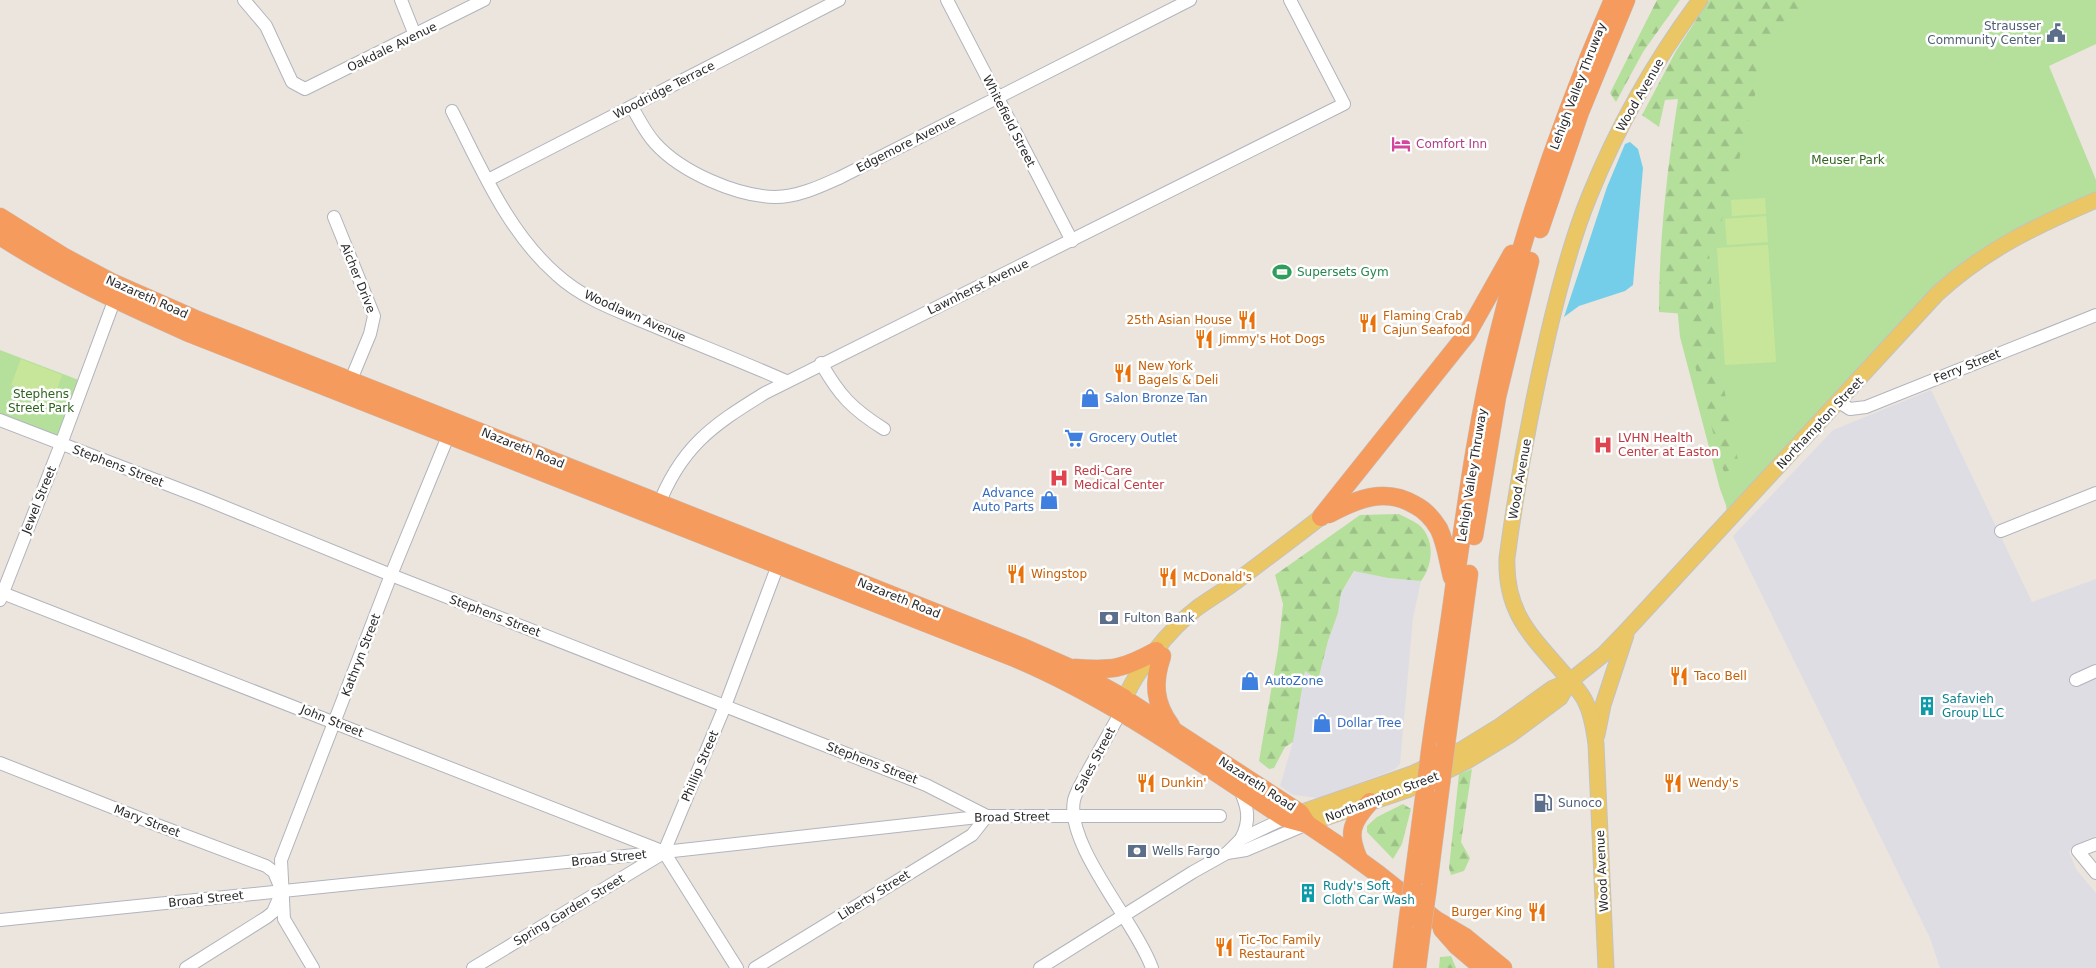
<svg xmlns="http://www.w3.org/2000/svg" width="2096" height="968" viewBox="0 0 2096 968" font-family="'DejaVu Sans',sans-serif">
	<defs>
		<pattern id="forest-firs" width="22" height="20" patternUnits="userSpaceOnUse" patternTransform="scale(1.25)"><rect width="22" height="20" fill="#b5e09c"/><path d="M5 1l3.5 6h-7zM16 11l3.5 6h-7z" fill="#9cc087"/></pattern>
	</defs>
	<rect width="100%" height="100%" fill="#ece5dd"/>
	<g fill="#dfdde4">
		<path d="M1931,390L2032,602L2096,579V836L2076,844L2069,852L2076,869L2096,893V968H1940L1930,938L1733,536L1833,430Z"/>
		<path d="M1355,571L1388,578L1421,581L1413,618L1400,764L1394,770L1318,798L1293,795L1280,786L1293,742L1305,670L1318,679L1328,641L1338,613L1341,593Z"/>
	</g>
	<g fill="#b5e09c">
		<path d="M1709,0H2096V44L2049,66L2096,180V200L1980,259L1728,521L1726,505L1720,489L1680,337L1676,295Z"/>
		<path d="M0,350L84,382L61,444L0,420Z"/>
	</g>
	<g fill="url(#forest-firs)">
		<path d="M1657,0H1680L1643,52L1616,102L1610,93Z"/>
		<path d="M1709,0H1820L1798,20L1769,38L1758,61L1756,91L1729,201L1709,254L1717,352L1739,466L1724,473L1694,362L1686,314L1659,312C1659,241 1667,170 1678,99L1665,100L1659,127L1642,115L1676,51Z"/>
		<path d="M1399,514C1406,518 1418,522 1423,529C1435,544 1432,567 1421,581L1388,578L1354,571L1341,593L1338,613L1328,641L1318,680L1305,671L1293,742L1285,747L1274,768L1269,769L1259,761L1278,650L1283,604L1275,575L1360,515Z"/>
		<path d="M1472,769L1461,842L1470,858L1464,871L1451,875L1449,868L1459,774Z"/>
		<path d="M1403,804L1411,809L1402,844L1393,859L1367,832V826L1377,817Z"/>
		<path d="M1451,956L1456,968H1439L1440,957Z"/>
	</g>
	<g fill="#c8e699">
		<path d="M1765,198L1766,214L1732,216L1731,200Z"/>
		<path d="M1766,216L1768,242L1727,245L1725,219Z"/>
		<path d="M1768,245L1776,362L1725,365L1717,248Z"/>
		<path d="M21,359L62,375L53,401L11,385Z"/>
	</g>
	<path fill="#75cee9" d="M1630,142L1638,149L1643,168L1633,285L1625,291L1579,306L1564,317L1607,187L1625,144Z"/>
	<g fill="none" stroke-linecap="round" stroke-linejoin="round">
		<g stroke="#b1b4bd" stroke-width="14">
			<g id="minor">
				<path d="M244,0L266,26L292,82L305,89L484,0"/>
				<path d="M401,0L415,35"/>
				<path d="M947,0L1072,241"/>
				<path d="M632,107C639,119 645,132 655,143C681,172 736,196 775,197C798,197 821,186 841,177L1190,0"/>
				<path d="M452,111C481,167 507,231 556,274C584,300 621,312 656,327C699,345 743,362 786,381"/>
				<path d="M488,180L839,0"/>
				<path d="M334,217L374,316L370,334L348,387"/>
				<path d="M821,363C839,395 852,409 884,429"/>
				<path d="M1839,402L1850,409L1866,407L2096,315"/>
				<path d="M0,420L205,499L391,575L926,785L987,816L972,835L755,968"/>
				<path d="M657,509C680,448 711,426 765,393L1344,104L1290,0"/>
				<path d="M2001,531L2096,493"/>
				<path d="M0,592L662,851"/>
				<path d="M0,600L61,444L117,293"/>
				<path d="M2076,680L2096,671"/>
				<path d="M1121,712C1110,731 1100,750 1089,769C1084,779 1077,789 1074,800C1065,845 1136,923 1152,968"/>
				<path d="M0,763L152,823L266,866L274,872L279,884"/>
				<path d="M1239,788C1248,807 1251,820 1241,839"/>
				<path d="M2096,844L2078,851L2096,873"/>
				<path d="M664,852L725,706L781,557"/>
				<path d="M664,852L737,968"/>
				<path d="M1227,853L1246,850L1307,824"/>
				<path d="M0,920L664,852L987,816H1220"/>
				<path d="M186,968L267,917L273,912L280,896"/>
				<path d="M313,968L284,919L281,860L391,575L451,429"/>
				<path d="M473,968L660,855"/>
				<path d="M1040,968L1193,872L1227,853L1241,839L1285,818"/>
			</g>
		</g>
		<g stroke="#c3c3c3" stroke-width="17">
			<g id="major">
				<path d="M1122,708C1129,677 1172,627 1197,608C1211,598 1225,590 1238,580C1266,559 1294,538 1321,517"/>
				<path d="M1597,735L1603,705L1626,635"/>
				<path d="M1291,816L1414,773L1461,750L1500,726L1553,688L1570,681L1604,654L1628,629L1937,294C1986,249 2036,226 2096,200"/>
				<path d="M1307,824L1407,790L1467,761L1510,735L1560,698L1570,681"/>
				<path d="M1606,968L1596,744C1594,730 1592,715 1586,703C1582,692 1572,684 1565,675C1532,636 1505,614 1507,558C1517,483 1531,408 1548,335C1559,288 1571,241 1589,197C1617,128 1655,60 1700,0"/>
			</g>
		</g>
		<g stroke="#c3c3c3" stroke-width="19">
			<g id="highway">
				<path d="M0,217L64,257L111,282L195,319L1020,646L1070,668L1124,698"/>
				<path d="M1540,229L1580,112L1626,0"/>
				<path d="M0,236C60,275 124,304 189,333L1015,658C1112,699 1197,761 1285,818L1307,824L1341,847L1378,874L1436,920L1465,937L1503,968"/>
				<path d="M1329,514C1357,499 1385,487 1415,505C1425,510 1433,519 1439,529C1446,544 1448,561 1452,577"/>
				<path d="M1321,517L1467,334L1512,254"/>
				<path d="M1474,536L1497,397L1530,261"/>
				<path d="M1162,656C1153,682 1154,703 1171,726"/>
				<path d="M1075,668C1112,671 1123,669 1156,651"/>
				<path d="M1131,703L1300,813L1307,824"/>
				<path d="M1446,744L1469,574"/>
				<path d="M1430,752C1437,697 1447,644 1454,589C1466,506 1477,422 1497,340C1525,223 1565,110 1613,0"/>
				<path d="M1359,860C1347,833 1351,823 1370,802"/>
				<path d="M1413,882L1425,791"/>
				<path d="M1427,893L1441,783"/>
				<path d="M1442,929L1457,946L1483,968"/>
				<path d="M1402,968L1408,918"/>
				<path d="M1417,968L1422,929"/>
			</g>
		</g>
		<use href="#minor" stroke="#fff" stroke-width="12"/>
		<use href="#major" stroke="#eac664" stroke-width="15"/>
		<use href="#highway" stroke="#f69b5e" stroke-width="18"/>
		<g stroke="#c3c3c3" stroke-width="19" stroke-linecap="butt">
			<g id="highway-bridge">
				<path d="M1441,783L1446,744"/>
				<path d="M1425,791L1430,752"/>
				<path d="M1408,918L1413,882"/>
				<path d="M1422,929L1427,893"/>
			</g>
		</g>
		<use href="#highway-bridge" stroke="#f69b5e" stroke-width="18"/>
	</g>
	<defs>
		<g id="civic-bare" transform="scale(1.5)"><path d="M-.6-6.5H3V-4.5H.6V-3L4-1V1h2V6H-6V1h2V-1L-.6-3ZM-1.2 2.5V6h2.4V2.5Z" fill="#5c6f8a" stroke="#fff" stroke-width="2.5" paint-order="stroke"/></g>
		<g id="hotel-bare" transform="scale(1.5)"><path d="M-6-4.5h1.5V1H6V5H4.5V3h-9V5H-6ZM-4 0a1.8 1.8 0 1 1 3.6 0ZM.5 0V-2.5h3Q6-2.5 6 0Z" fill="#d1479c" stroke="#fff" stroke-width="2.5" paint-order="stroke"/></g>
		<g id="stadium-bare" transform="scale(1.5)"><path d="M0-5a6.5 5 0 1 0 0 10a6.5 5 0 1 0 0-10ZM-3.5-1.8h7v3.6h-7Z" fill="#2e9e5b" stroke="#fff" stroke-width="2.5" paint-order="stroke"/></g>
		<g id="restaurant-bare" transform="scale(1.5)"><path d="M-5-6h1v4h1v-4h1v4h1v-4h1v5L-1.5 .5V6h-2V.5L-5-1ZM5-6V6H3V1.5H1.5Q1.5-4 5-6Z" fill="#e8710a" stroke="#fff" stroke-width="2.5" paint-order="stroke"/></g>
		<g id="shop-bare" transform="scale(1.5)"><path d="M-5-2.5h2.3a2.7 3.5 0 0 1 5.4 0H5L5.5 6h-11ZM-1.5-2.5h3a1.5 2.3 0 0 0-3 0Z" fill="#3f7fe0" stroke="#fff" stroke-width="2.5" paint-order="stroke"/></g>
		<g id="supermarket-bare" transform="scale(1.5)"><path d="M-6-5.5h2.5l.6 2H6L4.5 2H-2.5L-4.4-4H-6ZM-1.5 3.2a1.3 1.3 0 1 0 .1 0ZM3 3.2a1.3 1.3 0 1 0 .1 0Z" fill="#3f7fe0" stroke="#fff" stroke-width="2.5" paint-order="stroke"/></g>
		<g id="hospital-bare" transform="scale(1.5)"><path d="M-5-5h3v3.5h4V-5h3V5h-3V1.5h-4V5h-3Z" fill="#e0444e" stroke="#fff" stroke-width="2.5" paint-order="stroke"/></g>
		<g id="bank-bare" transform="scale(1.5)"><path d="M-6-4H6V4H-6ZM0-2.3a2.3 2.3 0 1 0 0 4.6a2.3 2.3 0 1 0 0-4.6Z" fill="#5c6f8a" stroke="#fff" stroke-width="2.5" paint-order="stroke"/></g>
		<g id="building-bare" transform="scale(1.5)"><path d="M-4-6H4V6H1V3H-1V6H-4ZM-2.5-4.3h1.7v1.8h-1.7ZM.8-4.3h1.7v1.8H.8ZM-2.5-1h1.7V.8h-1.7ZM.8-1h1.7V.8H.8Z" fill="#0f9aa8" stroke="#fff" stroke-width="2.5" paint-order="stroke"/></g>
		<g id="fuel-bare" transform="scale(1.5)"><path d="M-5.5-6h7V0h2V4h1.3V-2.5L3-4.5l.8-.8L6-3V5H2.5V1h-1V6h-7ZM-4.2-4.7v3.2H.2V-4.7Z" fill="#5c6f8a" stroke="#fff" stroke-width="2.5" paint-order="stroke"/></g>
	</defs>
	<g fill-rule="evenodd">
		<use href="#civic-bare" x="2056" y="33"/>
		<use href="#hotel-bare" x="1401" y="144"/>
		<use href="#stadium-bare" x="1282" y="272"/>
		<use href="#restaurant-bare" x="1247" y="320"/>
		<use href="#restaurant-bare" x="1368" y="323"/>
		<use href="#restaurant-bare" x="1204" y="339"/>
		<use href="#restaurant-bare" x="1123" y="373"/>
		<use href="#shop-bare" x="1090" y="398"/>
		<use href="#supermarket-bare" x="1074" y="438"/>
		<use href="#hospital-bare" x="1603" y="445"/>
		<use href="#hospital-bare" x="1059" y="478"/>
		<use href="#shop-bare" x="1049" y="500"/>
		<use href="#restaurant-bare" x="1016" y="574"/>
		<use href="#restaurant-bare" x="1168" y="577"/>
		<use href="#bank-bare" x="1109" y="618"/>
		<use href="#restaurant-bare" x="1679" y="676"/>
		<use href="#shop-bare" x="1250" y="681"/>
		<use href="#building-bare" x="1927" y="706"/>
		<use href="#shop-bare" x="1322" y="723"/>
		<use href="#restaurant-bare" x="1146" y="783"/>
		<use href="#restaurant-bare" x="1673" y="783"/>
		<use href="#fuel-bare" x="1543" y="803"/>
		<use href="#bank-bare" x="1137" y="851"/>
		<use href="#building-bare" x="1308" y="893"/>
		<use href="#restaurant-bare" x="1537" y="912"/>
		<use href="#restaurant-bare" x="1224" y="947"/>
	</g>
	<g text-anchor="middle" stroke-width="5" stroke-linejoin="round" paint-order="stroke">
		<g font-size="12" fill="#4e5e75" stroke="#fff" text-anchor="start">
			<text x="2041" y="30" text-anchor="end">Strausser<tspan x="2041" dy="14">Community Center</tspan></text>
			<text x="1124" y="622">Fulton Bank</text>
			<text x="1558" y="807">Sunoco</text>
			<text x="1152" y="855">Wells Fargo</text>
		</g>
		<g font-size="12" fill="#2a2a2a" stroke="#fff">
			<text transform="translate(392 47) rotate(-26)" y="4">Oakdale Avenue</text>
			<text transform="translate(1578 86) rotate(-69)" y="4">Lehigh Valley Thruway</text>
			<text transform="translate(664 90) rotate(-27)" y="4">Woodridge Terrace</text>
			<text transform="translate(1640 95) rotate(-60)" y="4">Wood Avenue</text>
			<text transform="translate(1009 121) rotate(63)" y="4">Whitefield Street</text>
			<text transform="translate(906 144) rotate(-27)" y="4">Edgemore Avenue</text>
			<text transform="translate(358 278) rotate(68)" y="4">Aicher Drive</text>
			<text transform="translate(978 287) rotate(-26)" y="4">Lawnherst Avenue</text>
			<text transform="translate(147 297) rotate(24)" y="4">Nazareth Road</text>
			<text transform="translate(635 316) rotate(24)" y="4">Woodlawn Avenue</text>
			<text transform="translate(1967 366) rotate(-22)" y="4">Ferry Street</text>
			<text transform="translate(1820 423) rotate(-47)" y="4">Northampton Street</text>
			<text transform="translate(523 448) rotate(22)" y="4">Nazareth Road</text>
			<text transform="translate(118 466) rotate(21)" y="4">Stephens Street</text>
			<text transform="translate(1472 475) rotate(-81)" y="4">Lehigh Valley Thruway</text>
			<text transform="translate(1520 479) rotate(-80)" y="4">Wood Avenue</text>
			<text transform="translate(39 500) rotate(-68)" y="4">Jewel Street</text>
			<text transform="translate(899 598) rotate(22)" y="4">Nazareth Road</text>
			<text transform="translate(495 616) rotate(21)" y="4">Stephens Street</text>
			<text transform="translate(361 655) rotate(-69)" y="4">Kathryn Street</text>
			<text transform="translate(332 721) rotate(22)" y="4">John Street</text>
			<text transform="translate(1095 760) rotate(-62)" y="4">Sales Street</text>
			<text transform="translate(872 763) rotate(21)" y="4">Stephens Street</text>
			<text transform="translate(700 766) rotate(-67)" y="4">Phillip Street</text>
			<text transform="translate(1257 784) rotate(33)" y="4">Nazareth Road</text>
			<text transform="translate(1382 797) rotate(-21)" y="4">Northampton Street</text>
			<text transform="translate(1012 817) rotate(-1)" y="4">Broad Street</text>
			<text transform="translate(147 821) rotate(21)" y="4">Mary Street</text>
			<text transform="translate(609 858) rotate(-6)" y="4">Broad Street</text>
			<text transform="translate(1602 871) rotate(-93)" y="4">Wood Avenue</text>
			<text transform="translate(874 895) rotate(-32)" y="4">Liberty Street</text>
			<text transform="translate(206 899) rotate(-6)" y="4">Broad Street</text>
			<text transform="translate(569 910) rotate(-31)" y="4">Spring Garden Street</text>
		</g>
		<g font-size="12" fill="#b23c85" stroke="#fff" text-anchor="start">
			<text x="1416" y="148">Comfort Inn</text>
		</g>
		<g font-size="12" fill="#2f641e" stroke="#fff">
			<text x="1848" y="164">Meuser Park</text>
			<text x="41" y="398">Stephens<tspan x="41" dy="14">Street Park</tspan></text>
		</g>
		<g font-size="12" fill="#27864d" stroke="#fff" text-anchor="start">
			<text x="1297" y="276">Supersets Gym</text>
		</g>
		<g font-size="12" fill="#c56008" stroke="#fff" text-anchor="start">
			<text x="1383" y="320">Flaming Crab<tspan x="1383" dy="14">Cajun Seafood</tspan></text>
			<text x="1232" y="324" text-anchor="end">25th Asian House</text>
			<text x="1219" y="343">Jimmy's Hot Dogs</text>
			<text x="1138" y="370">New York<tspan x="1138" dy="14">Bagels &amp; Deli</tspan></text>
			<text x="1031" y="578">Wingstop</text>
			<text x="1183" y="581">McDonald's</text>
			<text x="1694" y="680">Taco Bell</text>
			<text x="1161" y="787">Dunkin'</text>
			<text x="1688" y="787">Wendy's</text>
			<text x="1522" y="916" text-anchor="end">Burger King</text>
			<text x="1239" y="944">Tic-Toc Family<tspan x="1239" dy="14">Restaurant</tspan></text>
		</g>
		<g font-size="12" fill="#366cbe" stroke="#fff" text-anchor="start">
			<text x="1105" y="402">Salon Bronze Tan</text>
			<text x="1089" y="442">Grocery Outlet</text>
			<text x="1034" y="497" text-anchor="end">Advance<tspan x="1034" dy="14">Auto Parts</tspan></text>
			<text x="1265" y="685">AutoZone</text>
			<text x="1337" y="727">Dollar Tree</text>
		</g>
		<g font-size="12" fill="#be3a42" stroke="#fff" text-anchor="start">
			<text x="1618" y="442">LVHN Health<tspan x="1618" dy="14">Center at Easton</tspan></text>
			<text x="1074" y="475">Redi-Care<tspan x="1074" dy="14">Medical Center</tspan></text>
		</g>
		<g font-size="12" fill="#0d838f" stroke="#fff" text-anchor="start">
			<text x="1942" y="703">Safavieh<tspan x="1942" dy="14">Group LLC</tspan></text>
			<text x="1323" y="890">Rudy's Soft<tspan x="1323" dy="14">Cloth Car Wash</tspan></text>
		</g>
	</g>
</svg>
